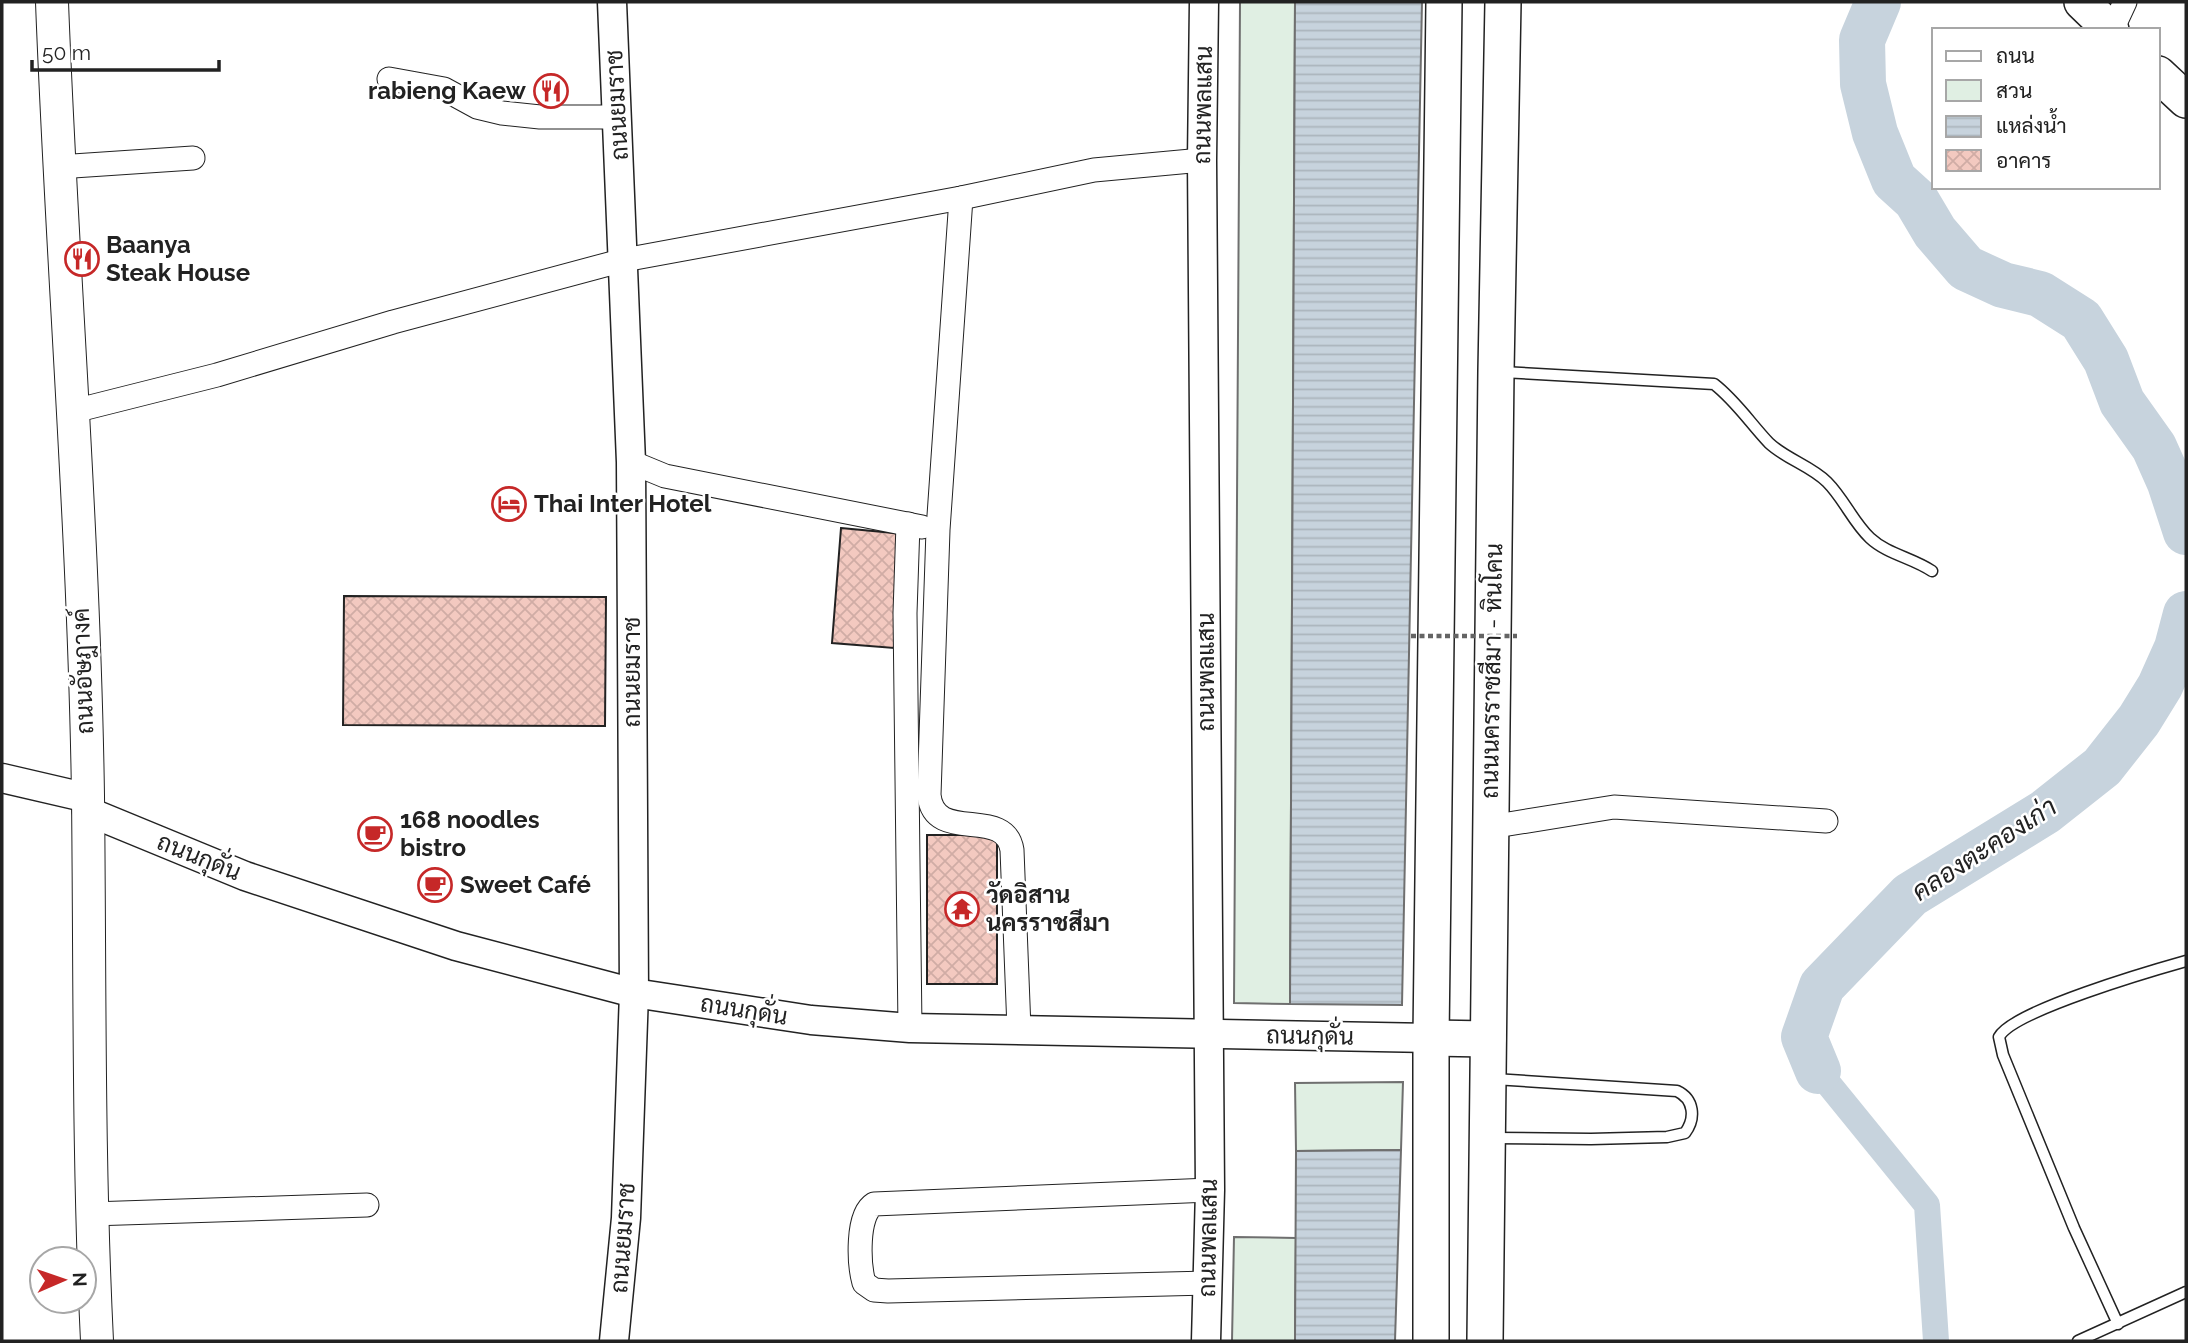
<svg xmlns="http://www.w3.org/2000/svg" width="2188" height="1343" viewBox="0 0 2188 1343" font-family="Raleway,Sarabun,sans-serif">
	<defs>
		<pattern id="water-rules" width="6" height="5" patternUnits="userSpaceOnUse" patternTransform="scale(1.75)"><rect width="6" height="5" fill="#c7d3dd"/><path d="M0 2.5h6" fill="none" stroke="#abb5bd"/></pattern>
		<pattern id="building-cross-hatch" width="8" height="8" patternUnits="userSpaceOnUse" patternTransform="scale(1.75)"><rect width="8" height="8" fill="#f3c9c0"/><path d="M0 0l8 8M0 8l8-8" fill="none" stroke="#d0aca5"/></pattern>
	</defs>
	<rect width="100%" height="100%" fill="#fff"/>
	<g fill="#e0efe3" stroke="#6f6f6f" stroke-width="2">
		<path d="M1240,2H1295L1290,1004L1234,1003Z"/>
		<path d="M1403,1082L1401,1150L1296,1151L1295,1083Z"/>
		<path d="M1234,1237L1296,1238L1295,1341H1232Z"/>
	</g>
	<g fill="url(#water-rules)" stroke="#6f6f6f" stroke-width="2">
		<path d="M1295,2H1422L1402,1005L1290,1004Z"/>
		<path d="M1401,1150L1395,1341H1295L1296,1151Z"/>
	</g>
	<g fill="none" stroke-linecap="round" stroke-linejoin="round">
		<path stroke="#c7d3dd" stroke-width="26" d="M1818,1071L1927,1205L1936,1341"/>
		<g stroke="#c7d3dd" stroke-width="46">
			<path d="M1878,2L1862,40L1863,84L1875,133L1894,180L1916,200L1935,232L1966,268L2003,285L2040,294L2081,320L2106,360L2122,402L2154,447L2170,483L2186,532"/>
			<path d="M1818,1071L1804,1037L1822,986L1910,895L2045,812L2102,767L2139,720L2160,686L2177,648L2186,614"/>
		</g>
	</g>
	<g fill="url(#building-cross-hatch)" stroke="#222" stroke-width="2">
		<path d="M841,528L904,534L894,648L832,643Z"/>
		<path d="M344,596L606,597L605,726L343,725Z"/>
		<rect x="927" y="835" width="70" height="149"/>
	</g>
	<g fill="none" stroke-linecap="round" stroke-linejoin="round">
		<g stroke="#222" stroke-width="13">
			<g id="service">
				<path d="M1502,372L1714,384C1736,401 1750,423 1769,443C1786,459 1811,466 1827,482C1844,499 1853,522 1870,538C1887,554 1913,558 1932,571"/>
				<path d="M1491,1138L1591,1139L1667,1137L1685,1133C1696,1118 1694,1099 1677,1091L1494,1079"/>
				<path d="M2118,1324L2074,1228L2003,1055L1999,1037C2012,1011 2154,970 2186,961"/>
				<path d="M2078,1341L2186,1292"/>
			</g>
		</g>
		<g stroke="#222" stroke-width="25">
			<g id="minor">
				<path d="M2112,30L2125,2"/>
				<path d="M389,79L444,89L477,107L502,113L540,117H617"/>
				<path d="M58,167L193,158"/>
				<path d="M961,198L938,530L929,795C934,845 1005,805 1012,850L1019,1029"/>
				<path d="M74,411L217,375L393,322L624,260L961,198L1094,170L1202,160"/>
				<path d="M631,462L665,476L922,527"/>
				<path d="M908,524L905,613L910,1028"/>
				<path d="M1490,827L1614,807L1826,821"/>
				<path d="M91,1214L367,1205"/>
				<path d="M1208,1283L888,1291L874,1290L864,1283C859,1265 856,1215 874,1204L1210,1190"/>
			</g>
		</g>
		<g stroke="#222" stroke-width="31">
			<g id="tertiary">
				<path d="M612,2L631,462L634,993L626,1218L614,1341"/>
				<path d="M1204,2L1202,160L1210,1190L1206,1341"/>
				<path d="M2,778L88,798"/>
				<path d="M87,811L245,876L456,946L634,993L811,1020L910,1028L1431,1038"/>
			</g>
		</g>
		<g stroke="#222" stroke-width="34">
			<path id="secondary" d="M52,2C62,266 84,531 88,796C90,978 88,1159 97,1341"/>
		</g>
		<g stroke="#222" stroke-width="38">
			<g id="primary">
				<path d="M2082,2L2111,30"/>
				<path d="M2158,74L2186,100"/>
				<path d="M1431,1038L1488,1039"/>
				<path d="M1431,1341V1038L1444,2"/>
				<path d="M1485,1341L1496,371L1503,2"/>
			</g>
		</g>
		<use href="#service" stroke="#fff" stroke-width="10"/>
		<use href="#minor" stroke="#fff" stroke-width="23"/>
		<use href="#tertiary" stroke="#fff" stroke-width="28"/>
		<use href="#secondary" stroke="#fff" stroke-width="32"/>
		<use href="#primary" stroke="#fff" stroke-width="35"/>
		<path stroke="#646464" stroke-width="4.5" stroke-dasharray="5 3.5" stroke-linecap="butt" d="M1411,636H1517"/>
	</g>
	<defs>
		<g id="restaurant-ring" transform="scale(1.75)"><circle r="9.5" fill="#fff" stroke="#c62828" stroke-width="1.5"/><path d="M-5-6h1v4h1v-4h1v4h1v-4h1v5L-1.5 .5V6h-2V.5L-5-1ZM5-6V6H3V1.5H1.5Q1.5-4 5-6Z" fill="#c62828"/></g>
		<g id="hotel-ring" transform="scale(1.75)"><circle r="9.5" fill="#fff" stroke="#c62828" stroke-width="1.5"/><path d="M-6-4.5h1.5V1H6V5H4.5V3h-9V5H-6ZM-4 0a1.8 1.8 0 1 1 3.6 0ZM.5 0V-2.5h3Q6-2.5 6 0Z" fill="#c62828"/></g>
		<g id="cafe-ring" transform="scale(1.75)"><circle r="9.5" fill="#fff" stroke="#c62828" stroke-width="1.5"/><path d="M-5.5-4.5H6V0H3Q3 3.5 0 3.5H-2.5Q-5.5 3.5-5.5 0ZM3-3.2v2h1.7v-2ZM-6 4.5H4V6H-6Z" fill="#c62828"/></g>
		<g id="temple-ring" transform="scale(1.75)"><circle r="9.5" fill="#fff" stroke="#c62828" stroke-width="1.5"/><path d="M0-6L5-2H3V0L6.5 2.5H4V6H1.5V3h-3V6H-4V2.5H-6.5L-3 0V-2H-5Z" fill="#c62828"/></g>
	</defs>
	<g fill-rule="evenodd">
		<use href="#restaurant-ring" x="551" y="91"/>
		<use href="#restaurant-ring" x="82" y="259"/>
		<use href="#hotel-ring" x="509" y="504"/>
		<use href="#cafe-ring" x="375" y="834"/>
		<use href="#cafe-ring" x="435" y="885"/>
		<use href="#temple-ring" x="962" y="909"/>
	</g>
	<g text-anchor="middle" stroke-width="5" stroke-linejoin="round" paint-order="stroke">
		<g font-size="24" font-weight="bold" fill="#222" stroke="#fff" text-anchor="start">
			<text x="526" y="99" text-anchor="end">rabieng Kaew</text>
			<text x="106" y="253">Baanya<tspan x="106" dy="28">Steak House</tspan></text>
			<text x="534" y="512">Thai Inter Hotel</text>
			<text x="400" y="828">168 noodles<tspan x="400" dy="28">bistro</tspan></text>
			<text x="460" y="893">Sweet Café</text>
			<text x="986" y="903">วัดอิสาน<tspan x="986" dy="28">นครราชสีมา</tspan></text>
		</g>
		<g font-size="24" fill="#222" stroke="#fff">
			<text transform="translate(617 105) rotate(-93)" y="8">ถนนยมราช</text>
			<text transform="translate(1203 105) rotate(-89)" y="8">ถนนพลแสน</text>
			<text transform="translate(83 671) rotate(-92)" y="8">ถนนอัษฎางค์</text>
			<text transform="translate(1492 671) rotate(-89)" y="8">ถนนนครราชสีมา - หินโคน</text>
			<text transform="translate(632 672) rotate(-90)" y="8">ถนนยมราช</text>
			<text transform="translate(1206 672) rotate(-90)" y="8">ถนนพลแสน</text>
			<text transform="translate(199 857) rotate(22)" y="8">ถนนกุดั่น</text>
			<text transform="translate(744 1010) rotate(9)" y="8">ถนนกุดั่น</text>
			<text transform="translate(1310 1036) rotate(1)" y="8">ถนนกุดั่น</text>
			<text transform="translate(623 1238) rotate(-86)" y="8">ถนนยมราช</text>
			<text transform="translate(1208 1238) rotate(-89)" y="8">ถนนพลแสน</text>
		</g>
		<g font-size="26" font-style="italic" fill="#222" stroke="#fff">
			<text transform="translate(1984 849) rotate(-33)" y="9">คลองตะคองเก่า</text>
		</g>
	</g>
	<rect width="2188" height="1343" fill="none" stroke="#222222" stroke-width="7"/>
	<rect x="1932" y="28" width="228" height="161" fill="#ffffff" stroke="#a7a7a7" stroke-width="2"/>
	<rect x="1946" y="51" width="35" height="10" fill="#ffffff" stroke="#a7a7a7" stroke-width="2"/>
	<text x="1996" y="63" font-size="21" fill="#222222">ถนน</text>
	<rect x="1946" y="80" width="35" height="21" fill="#e0efe3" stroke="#a7a7a7" stroke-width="2"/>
	<text x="1996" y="98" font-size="21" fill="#222222">สวน</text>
	<rect x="1946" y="116" width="35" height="21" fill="url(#water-rules)" stroke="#a7a7a7" stroke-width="2"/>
	<text x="1996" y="133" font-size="21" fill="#222222">แหล่งน้ำ</text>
	<rect x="1946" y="150" width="35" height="21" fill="url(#building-cross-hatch)" stroke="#a7a7a7" stroke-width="2"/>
	<text x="1996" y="168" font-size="21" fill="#222222">อาคาร</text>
	<g transform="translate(63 1280) rotate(88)"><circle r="33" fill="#ffffff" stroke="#a7a7a7" stroke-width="2"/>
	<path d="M0-5L12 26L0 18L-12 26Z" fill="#c62828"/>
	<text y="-10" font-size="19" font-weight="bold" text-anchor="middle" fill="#222222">N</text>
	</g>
	<path d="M32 60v10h187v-10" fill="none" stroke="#222222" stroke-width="3.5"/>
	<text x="42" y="60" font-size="21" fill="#222222" stroke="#ffffff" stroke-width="5" paint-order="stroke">50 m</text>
</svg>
